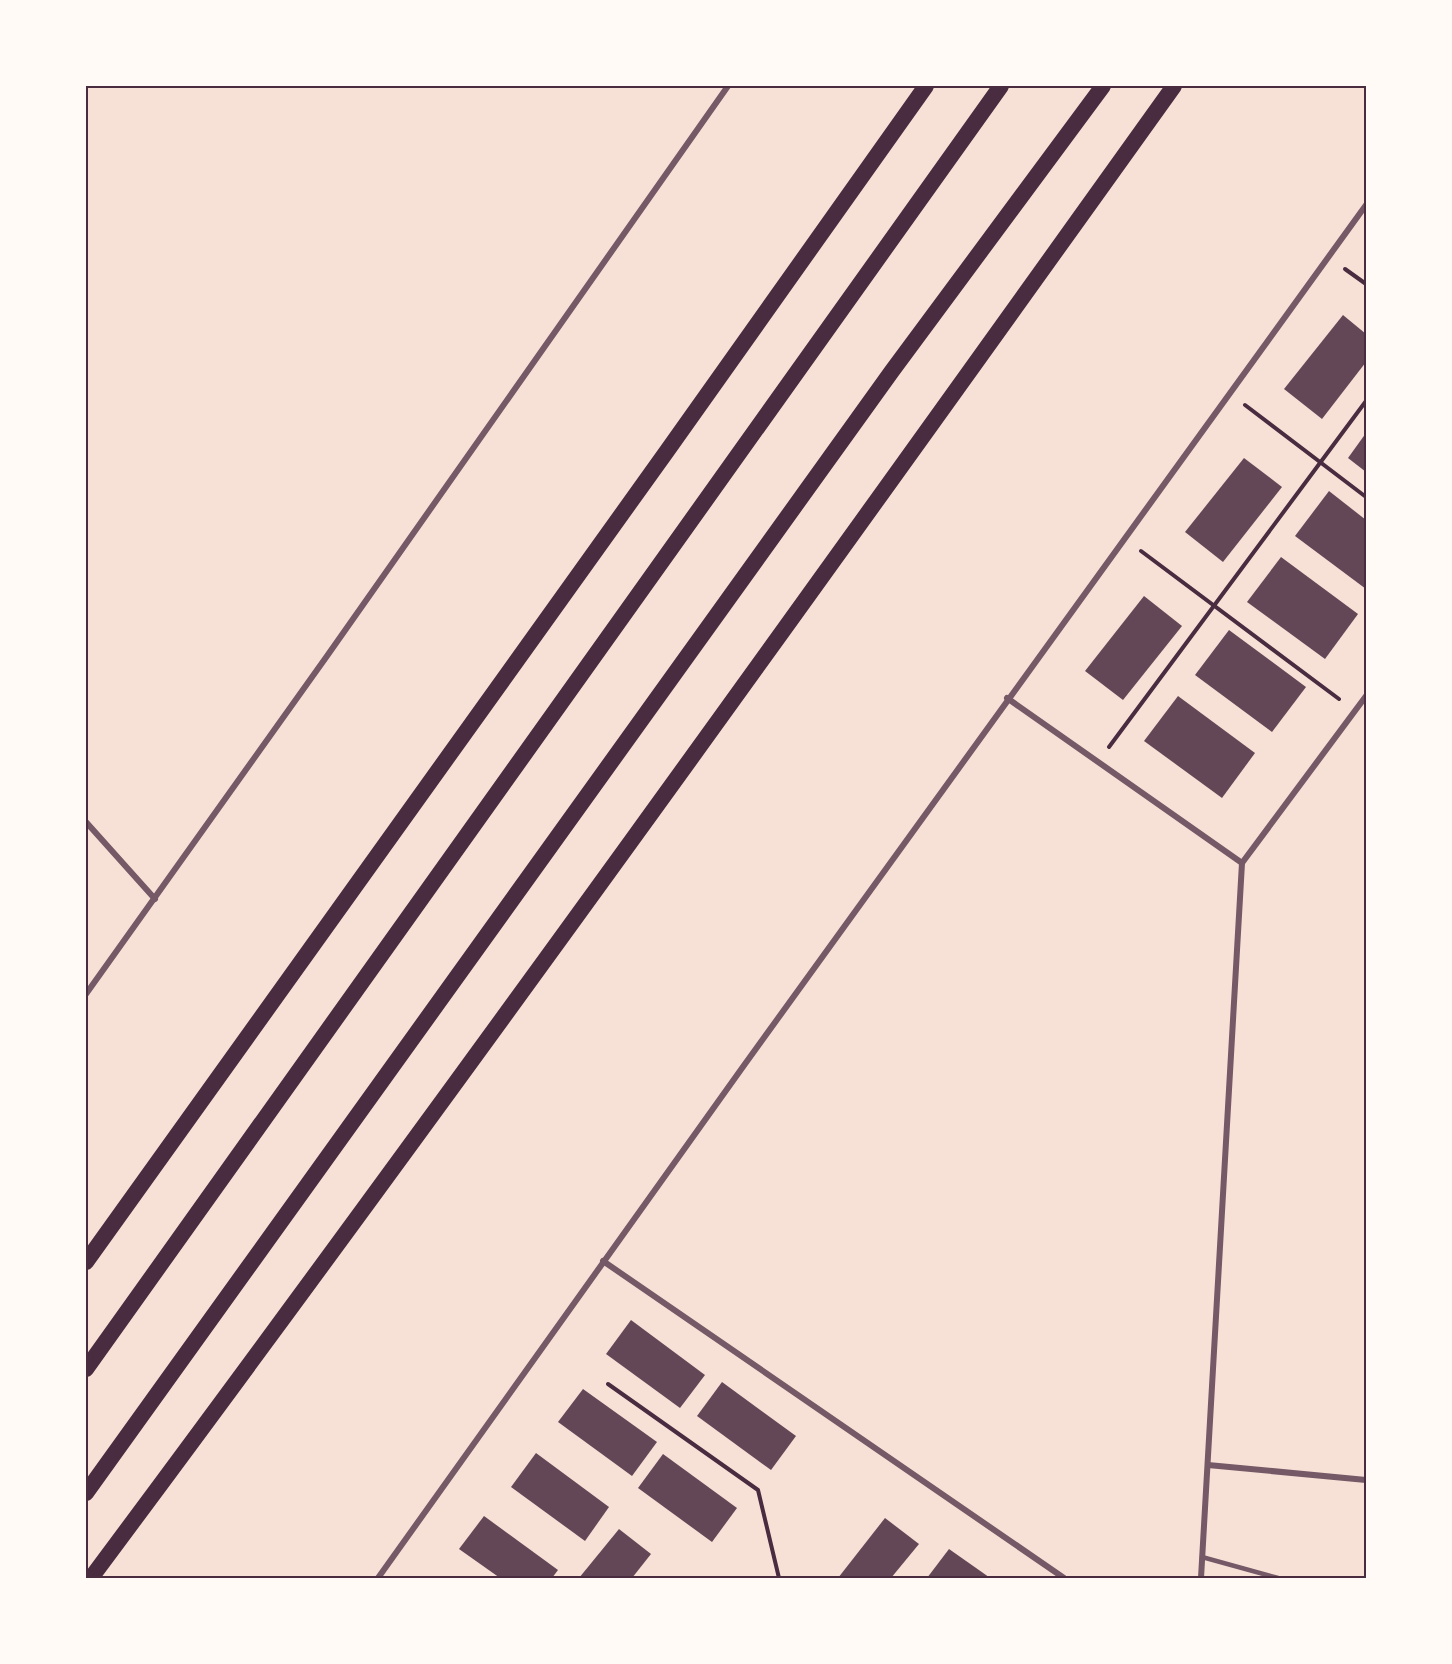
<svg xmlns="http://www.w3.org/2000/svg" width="1452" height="1664" viewBox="0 0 1452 1664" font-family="Mulish,sans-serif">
	<rect width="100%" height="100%" fill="#f7e1d7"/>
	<g fill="#644757">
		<path d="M1343,315L1366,334V362L1322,419L1284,389Z"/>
		<path d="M1366,433V472L1348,458Z"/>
		<path d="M1244,458L1282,487L1223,562L1185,532Z"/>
		<path d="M1329,491L1366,520V589L1295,536Z"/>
		<path d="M1281,557L1358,614L1325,659L1247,602Z"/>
		<path d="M1144,596L1182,626L1123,700L1085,671Z"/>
		<path d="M1229,630L1306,687L1272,732L1195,675Z"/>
		<path d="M1178,696L1255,753L1222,798L1144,741Z"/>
		<path d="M631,1320L705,1375L680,1408L606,1354Z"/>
		<path d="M722,1382L796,1436L771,1470L697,1416Z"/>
		<path d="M583,1389L657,1442L632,1476L558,1422Z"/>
		<path d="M536,1453L609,1507L585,1541L511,1487Z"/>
		<path d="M663,1454L737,1508L712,1542L638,1488Z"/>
		<path d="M484,1516L558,1570L552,1578H500L459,1549Z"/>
		<path d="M885,1518L919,1544L891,1578H838Z"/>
		<path d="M619,1529L651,1554L632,1578H579Z"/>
		<path d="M949,1549L986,1575L990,1578H927Z"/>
	</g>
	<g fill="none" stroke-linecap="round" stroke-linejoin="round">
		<g stroke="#4a2c40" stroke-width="4">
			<path d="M1345,269L1366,284"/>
			<path d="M1245,405L1366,497"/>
			<path d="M1141,551L1339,699"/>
			<path d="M1109,747L1366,401"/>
			<path d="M608,1384L758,1490L779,1578"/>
		</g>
		<path stroke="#755966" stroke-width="4.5" d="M1202,1557L1278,1578"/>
		<g stroke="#755966" stroke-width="6">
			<path d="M1007,698L1242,863"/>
			<path d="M86,822L155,899"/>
			<path d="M86,994L327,656L728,86"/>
			<path d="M603,1261L1064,1578"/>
			<path d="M1208,1465L1366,1480"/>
			<path d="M378,1578C704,1118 1035,661 1366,205"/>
			<path d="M1201,1578L1242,863L1366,696"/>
		</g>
		<g stroke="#4a2c40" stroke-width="16">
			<path d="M86,1262L667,451L926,86"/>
			<path d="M86,1369L1001,86"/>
			<path d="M86,1493L892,371L1103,86"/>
			<path d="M91,1578C458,1085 816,586 1174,86"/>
		</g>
	</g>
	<rect width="1452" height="1664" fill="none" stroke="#fffaf5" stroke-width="174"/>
	<rect x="87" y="87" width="1278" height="1490" fill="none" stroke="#4a2c40" stroke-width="2"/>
</svg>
